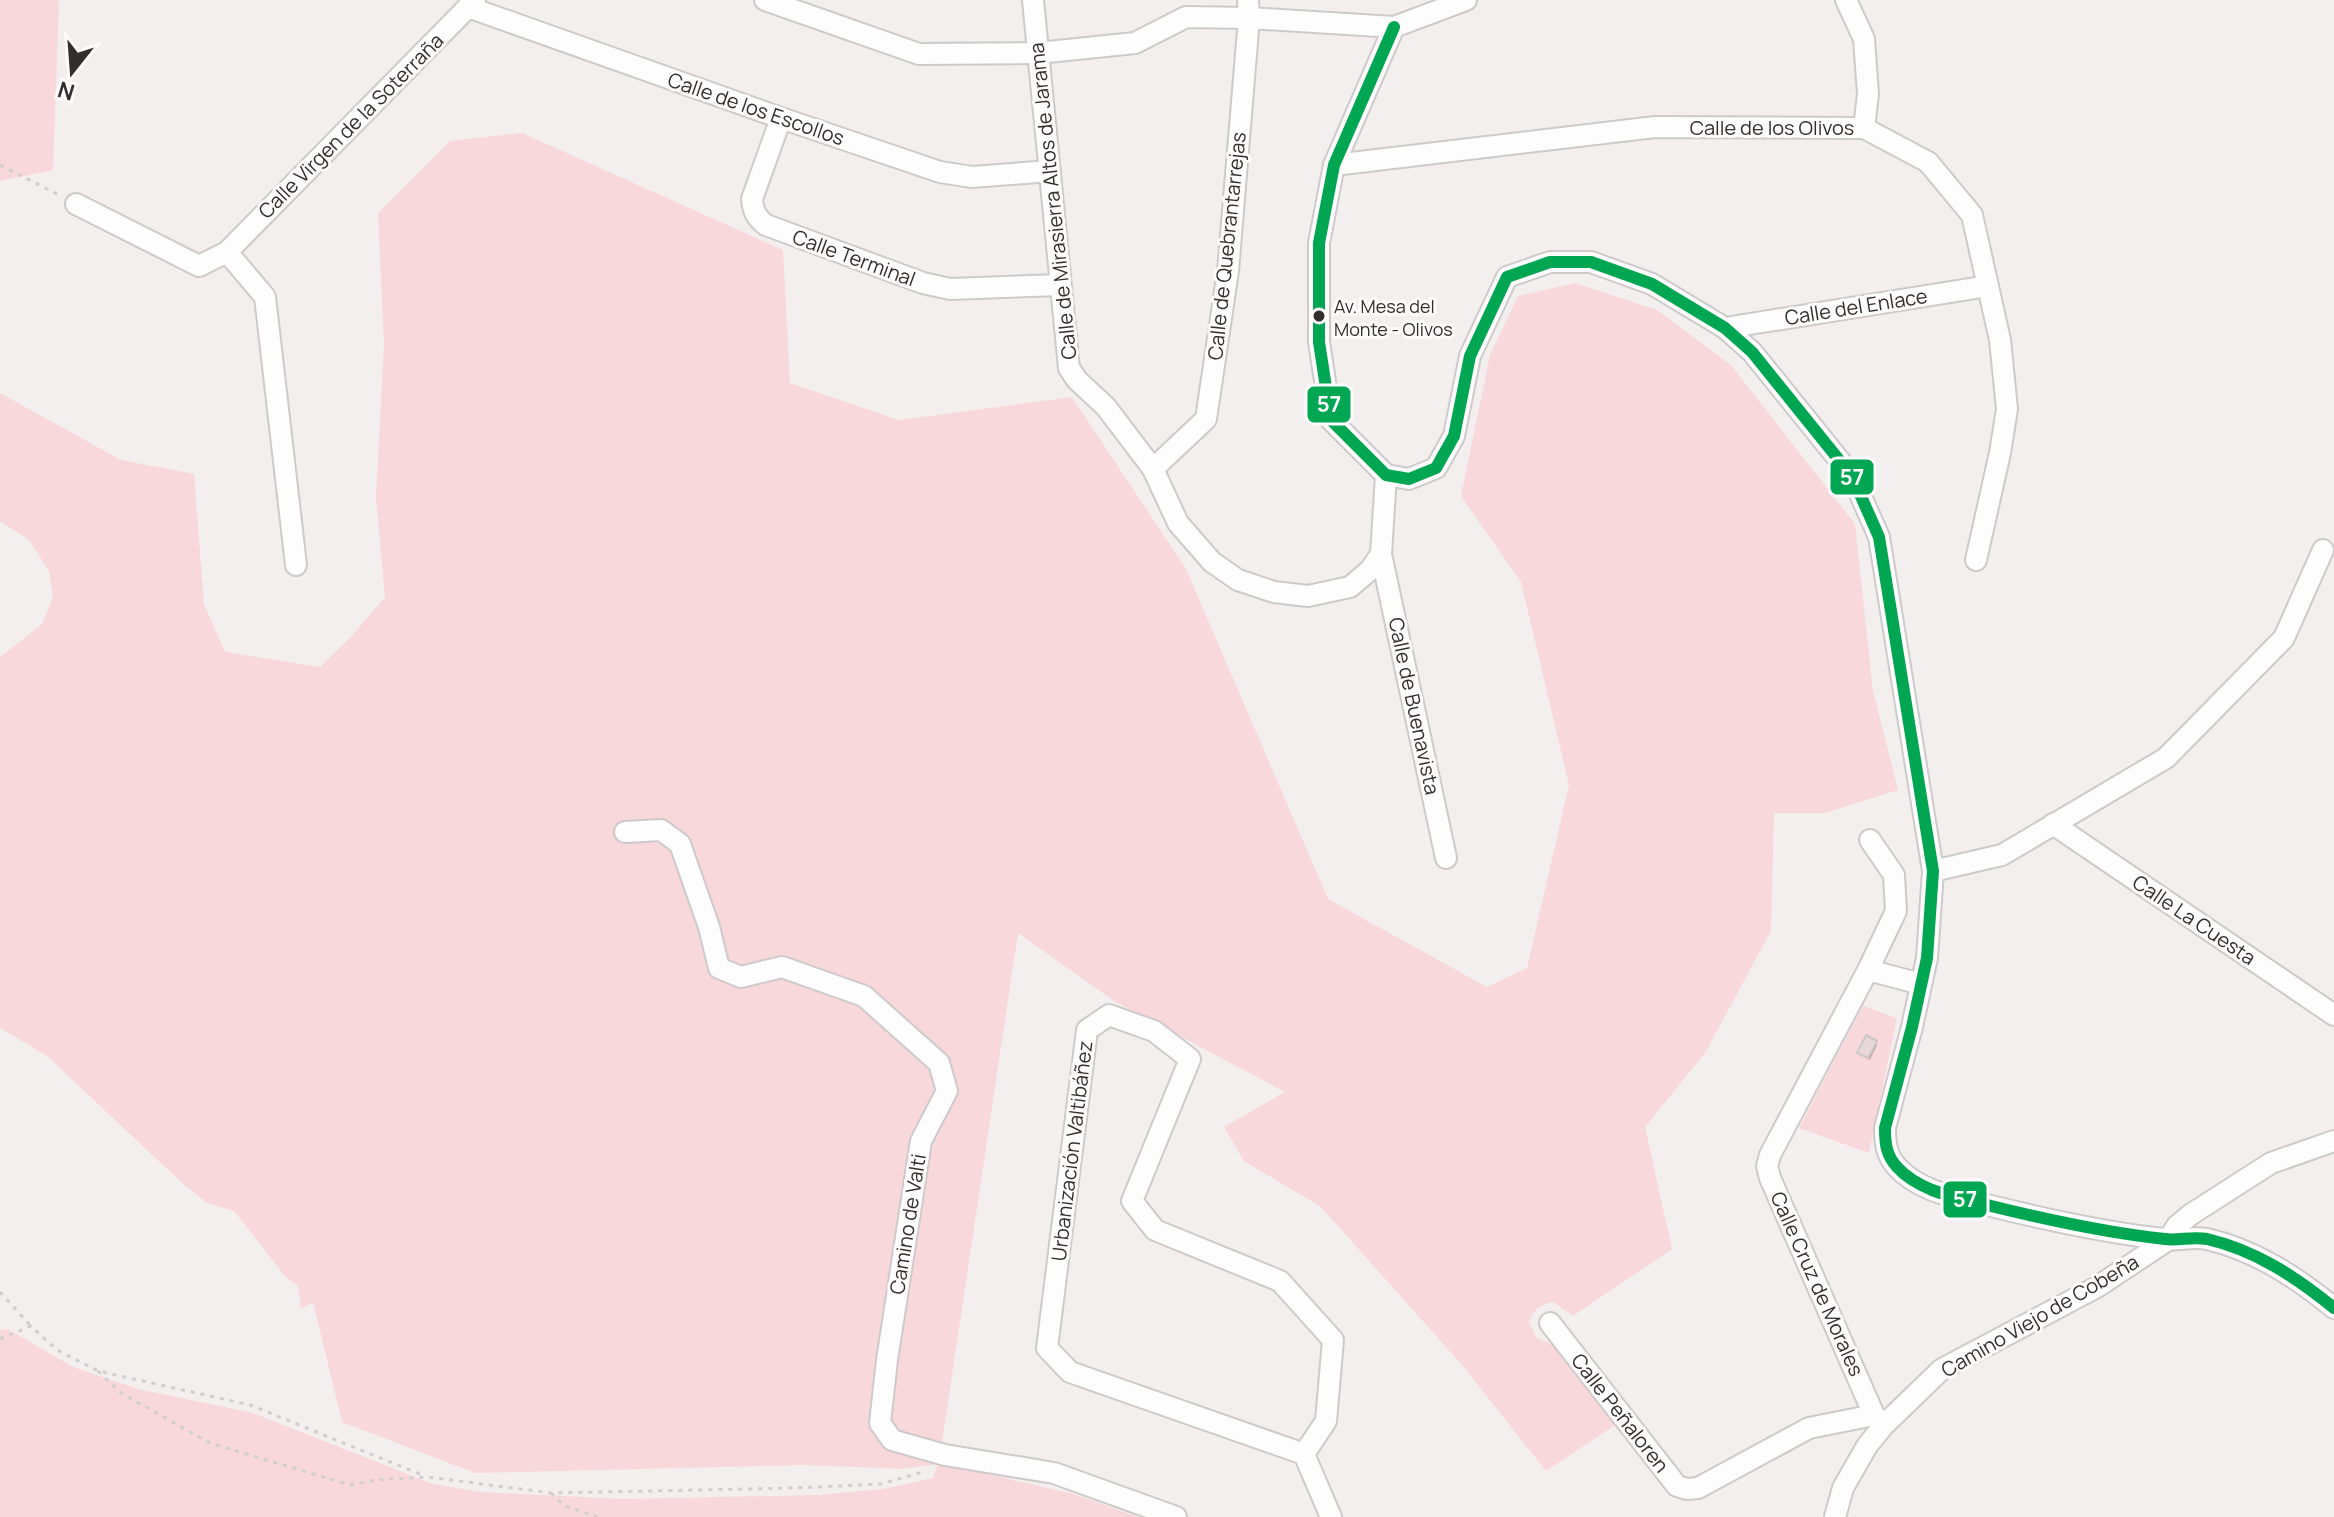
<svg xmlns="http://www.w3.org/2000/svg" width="2334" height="1517" viewBox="0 0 2334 1517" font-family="Manrope,sans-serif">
	<rect width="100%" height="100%" fill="#f4efef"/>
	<g fill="#f8d8db">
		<path d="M0,0H59L53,170L0,181Z"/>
		<path d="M522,133L783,250L790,383L899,420L1072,397L1186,569L1328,899L1487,987L1527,968L1569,785L1521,582L1461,496L1490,355L1518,296L1575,283L1657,310L1731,365L1855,524L1873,691L1898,790L1825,813H1774L1771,931L1705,1053L1645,1127L1672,1249L1573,1316L1553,1302C1540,1305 1533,1309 1529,1323L1537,1338L1553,1345L1617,1424L1546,1471L1462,1365L1321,1207L1244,1161L1224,1127L1285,1092L1114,1001L1018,933L939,1463L1074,1494L1138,1517H0V1330L8,1329L73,1367L138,1389L253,1413L433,1484L481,1492L624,1499L816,1495L883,1489L933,1478L938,1464L902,1469L805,1465L475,1473L342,1422L313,1302L301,1309L298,1286L285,1276L234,1211L207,1203L181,1182L47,1056L0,1028V657L42,624L53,597L49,571L29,540L0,521V393L121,460L194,474L204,604L225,652L320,667L351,637L385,597L376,497L384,345L378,213L450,141Z"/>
		<path d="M1863,1006L1897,1018L1869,1153L1799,1128Z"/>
	</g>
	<path fill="#0003" d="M1876,1042L1877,1045L1870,1060L1861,1055L1859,1053Z"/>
	<path fill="#e7d7d8" stroke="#cbc7c7" stroke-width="2" d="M1866,1035L1877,1041L1868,1058L1857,1053Z"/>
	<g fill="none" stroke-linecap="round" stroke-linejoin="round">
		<g stroke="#cecaca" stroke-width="24">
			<g id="street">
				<path d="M765,0L919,54L1038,53L1135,43L1186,17L1249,18L1394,27L1466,0"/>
				<path d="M1033,0L1069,368L1077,380L1106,407L1153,469L1178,523L1212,562L1238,580L1274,592L1308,596L1350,587L1370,570L1381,554L1386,475"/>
				<path d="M1846,0L1864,39L1868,94L1864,128"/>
				<path d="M468,7L781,118L940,172L972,177L1050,171"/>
				<path d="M1394,27L1334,165L1319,243V342L1331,420L1386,475L1409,479L1436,468L1454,436L1470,356L1507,277L1550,262H1591L1652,284L1725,328L1752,352L1852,476L1879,537L1933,871L1927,958L1912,1027L1885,1128C1885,1143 1886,1155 1897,1167C1906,1177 1920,1185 1932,1190C1951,1197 1972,1201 1991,1206C2048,1220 2106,1233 2165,1239C2179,1241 2192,1236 2207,1239C2255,1250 2296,1277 2334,1308"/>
				<path d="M781,118L752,199C753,212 757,218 766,225L923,283L950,289L1060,285"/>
				<path d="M1334,165L1655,127L1864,128L1928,162L1972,215L2000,340L2007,409L2000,453L1976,560"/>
				<path d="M76,204L199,266L227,252"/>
				<path d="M1725,328L1988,286"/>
				<path d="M1153,469L1206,419L1228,271L1249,18L1248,0"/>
				<path d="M1381,554L1446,858"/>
				<path d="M296,565L265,297L227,252L475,0"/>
				<path d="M2053,824L2334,1015"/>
				<path d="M625,832L661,830L680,844L709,927L719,968L741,977L782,967L864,996L939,1063L947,1091L921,1141L887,1360L880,1423L892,1440L945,1455L1054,1473L1176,1517"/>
				<path d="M1933,871L2002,855L2166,758L2284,638L2323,550"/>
				<path d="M1868,970L1896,911L1894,875L1870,840"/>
				<path d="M1550,1323L1677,1486L1687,1489L1698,1488L1809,1428L1874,1415"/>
				<path d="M1884,1425L1874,1415L1770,1178L1767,1166L1770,1155L1868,970L1921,984"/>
				<path d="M1304,1454L1326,1421L1333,1340L1280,1281L1155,1230L1132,1201L1190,1059L1154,1031L1109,1015L1087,1030L1047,1348L1070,1372L1304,1454L1331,1517"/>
				<path d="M1835,1517L1843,1488L1867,1446L1884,1425L1942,1369L2097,1287L2168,1240L2177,1226L2190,1215L2271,1163L2334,1141"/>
			</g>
		</g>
		<g stroke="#d0cece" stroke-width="3" stroke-dasharray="4 6" stroke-linecap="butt">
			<path d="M0,165L59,195"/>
			<path d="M0,1292L30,1325"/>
			<path d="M0,1339L31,1326L57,1350L98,1371L250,1405L425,1476"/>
			<path d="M98,1371L121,1393L210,1443L350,1485L376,1480L428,1477L551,1493L794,1488L881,1484L926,1471"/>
			<path d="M551,1493L565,1506L597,1517"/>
		</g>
		<use href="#street" stroke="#fdfdfd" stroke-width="20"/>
		<g stroke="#fefcfc" stroke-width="18">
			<path id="bus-1" d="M1394,27L1334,165L1319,243V342L1331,420L1386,475L1409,479L1436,468L1454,436L1470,356L1507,277L1550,262H1591L1652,284L1725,328L1752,352L1852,476L1879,537L1933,871L1927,958L1912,1027L1885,1128C1885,1143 1886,1155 1897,1167C1906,1177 1920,1185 1932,1190C1951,1197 1972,1201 1991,1206C2048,1220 2106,1233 2165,1239C2179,1241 2192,1236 2207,1239C2255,1250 2296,1277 2334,1308"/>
		</g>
		<use href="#bus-1" stroke="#00a651" stroke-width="12"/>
	</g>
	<circle fill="#332f2f" stroke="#fefcfc" stroke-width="3" cx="1319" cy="316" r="7"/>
	<g text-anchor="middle" stroke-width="6" stroke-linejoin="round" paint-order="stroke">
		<g font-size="18" fill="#332f2f" stroke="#fefcfc" text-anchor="start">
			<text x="1334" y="313">Av. Mesa del<tspan x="1334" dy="23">Monte - Olivos</tspan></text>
		</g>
		<g font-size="20" fill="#332f2f" stroke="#fefcfc">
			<text transform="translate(756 109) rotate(19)" y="7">Calle de los Escollos</text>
			<text transform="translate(351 126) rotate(-45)" y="7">Calle Virgen de la Soterraña</text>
			<text x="1772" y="135">Calle de los Olivos</text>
			<text transform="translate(1053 201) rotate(-96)" y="7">Calle de Mirasierra Altos de Jarama</text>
			<text transform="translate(1227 246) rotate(-84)" y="7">Calle de Quebrantarrejas</text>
			<text transform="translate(854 258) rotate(20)" y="7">Calle Terminal</text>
			<text transform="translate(1856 307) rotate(-9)" y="7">Calle del Enlace</text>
			<text transform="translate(1414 706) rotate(78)" y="7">Calle de Buenavista</text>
			<text transform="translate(2194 920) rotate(34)" y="7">Calle La Cuesta</text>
			<text transform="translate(1072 1151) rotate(-83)" y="7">Urbanización Valtibáñez</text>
			<text transform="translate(908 1224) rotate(-81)" y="7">Camino de Valti</text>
			<text transform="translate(1817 1284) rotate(66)" y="7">Calle Cruz de Morales</text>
			<text transform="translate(2040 1316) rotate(-30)" y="7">Camino Viejo de Cobeña</text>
			<text transform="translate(1620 1413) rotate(52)" y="7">Calle Peñaloren</text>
		</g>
	</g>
	<g stroke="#fefcfc" stroke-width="3">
		<rect x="1306" y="385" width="46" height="39" rx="8" fill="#00a651"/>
		<rect x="1829" y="458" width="46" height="38" rx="8" fill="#00a651"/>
		<rect x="1942" y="1180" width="46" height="39" rx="8" fill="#00a651"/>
	</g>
	<g font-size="22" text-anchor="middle" font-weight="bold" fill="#fff">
		<text x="1329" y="412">57</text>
		<text x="1852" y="485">57</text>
		<text x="1965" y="1207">57</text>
	</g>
	<g transform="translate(72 72) rotate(197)" stroke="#fefcfc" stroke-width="6" paint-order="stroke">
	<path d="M0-6L14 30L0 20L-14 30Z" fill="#332f2f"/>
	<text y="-12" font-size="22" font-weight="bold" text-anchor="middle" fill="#332f2f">N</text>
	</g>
</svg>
